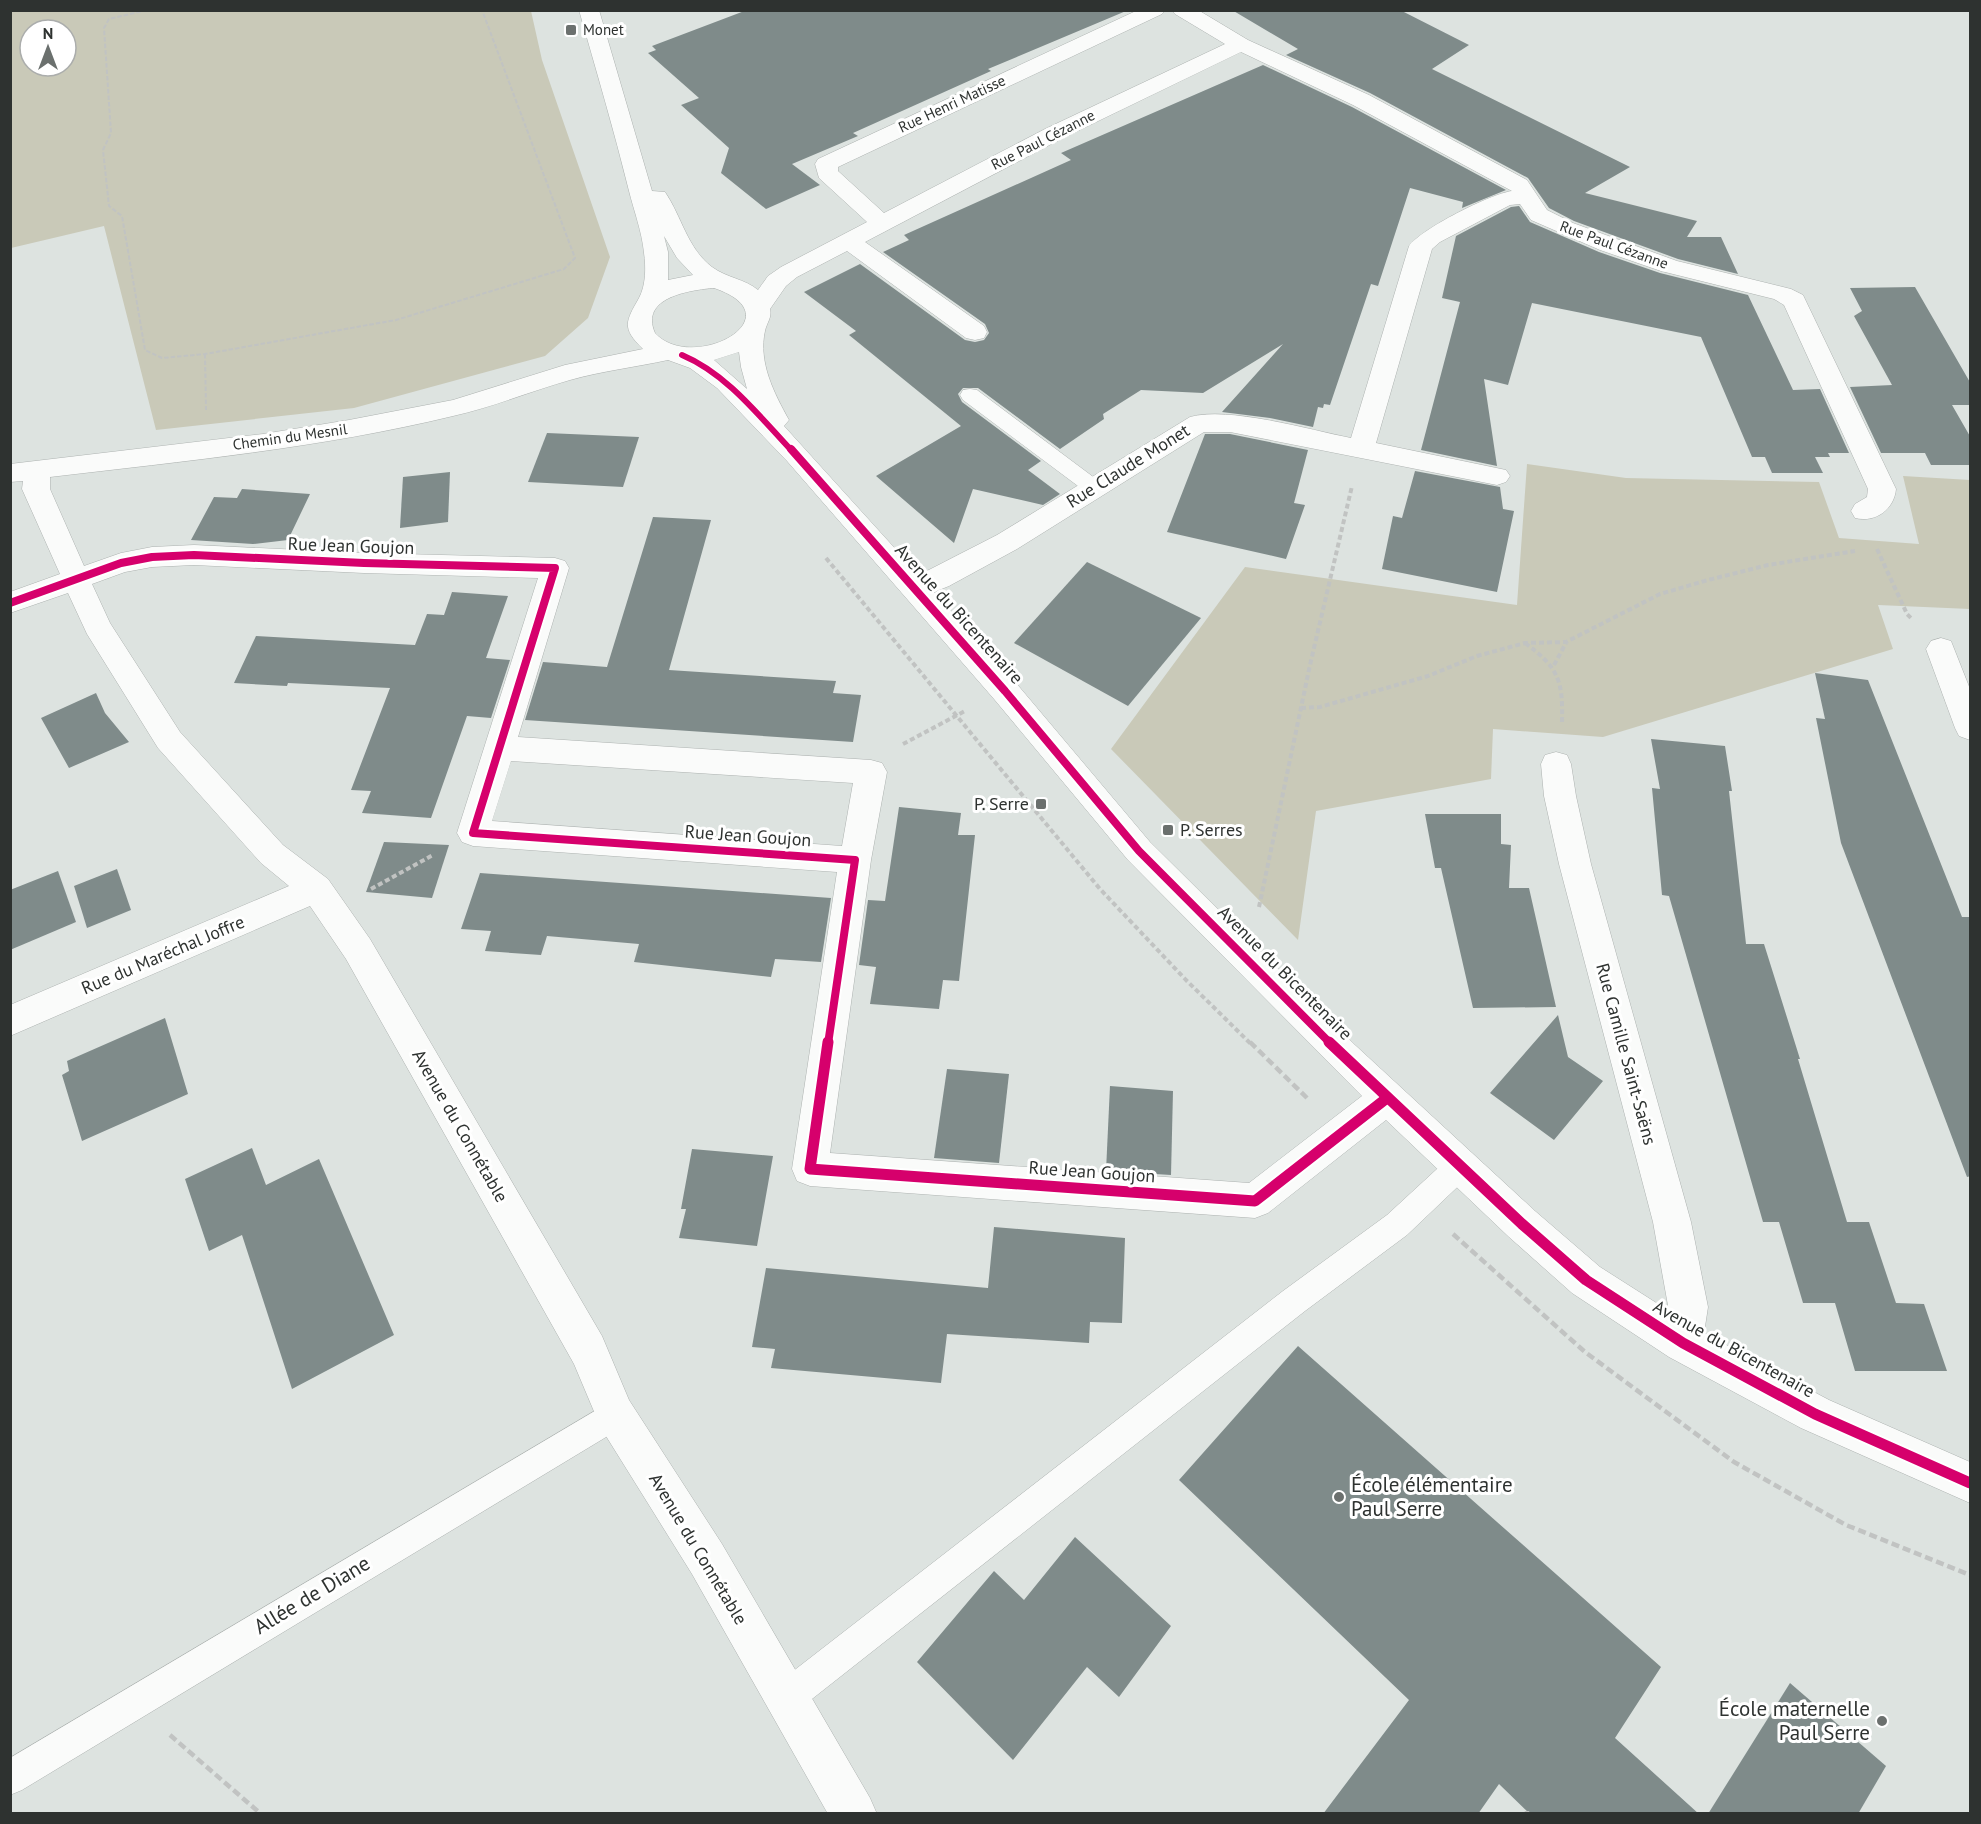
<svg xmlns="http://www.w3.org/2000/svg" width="1981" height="1824" viewBox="0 0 1981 1824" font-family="'PT Sans',sans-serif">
	<rect width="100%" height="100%" fill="#dde3e0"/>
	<g fill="#c9c9b8" fill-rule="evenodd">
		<path d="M10,11H531L542,60L610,257L588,318L545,356L354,408L156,430L104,226L11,248ZM30,30H66V66H30Z"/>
		<path d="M1527,464L1626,478L1819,482L1839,538L1919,544L1903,476L1970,480V609L1878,605L1893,649L1603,737L1493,729L1491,779L1316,811L1298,940L1111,749L1245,567L1517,605Z"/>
	</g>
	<g fill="#7f8b8a">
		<path d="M747,10H1126V11L988,69L991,71L853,133L858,136L792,164L820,185L766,209L721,173L729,148L681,105L699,98L648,53L656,50L652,46Z"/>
		<path d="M1232,10H1400L1469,45L1432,69L1630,167L1585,193L1697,221L1687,237H1721L1738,274L1678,259L1574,221L1549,208L1528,178L1370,93L1286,55L1298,49Z"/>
		<path d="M1263,65L1352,107L1506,190L1462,208L1463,202L1410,188L1378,286L1371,284L1330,405L1324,404L1323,408L1318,407L1313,427L1270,418L1222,412L1283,344L1203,393L1141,390L1103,414L1104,419L1060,449L978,388H963L958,394L962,402L1041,461L1028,470L1060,494L1043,505L973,489L954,543L876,476L961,426L849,335L856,331L804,292L860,264L965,340L975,342L984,340L989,333L985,324L883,252L909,240L904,235L1071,160L1061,153Z"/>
		<path d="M1519,206L1530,222L1599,252L1660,273L1748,295L1793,390L1820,389L1849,453H1828L1830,457H1815L1823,473H1772L1765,457H1752L1701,337L1532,303L1508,385L1484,379L1497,466L1421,450L1460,302L1442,298L1456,236L1511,207Z"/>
		<path d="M1915,287L1971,384V405H1952L1971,438V465H1931L1925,453H1881L1850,387L1892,385L1854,316L1862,311L1850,288Z"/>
		<path d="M547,433L639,437L623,487L528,482Z"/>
		<path d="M1205,434H1230L1308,450L1294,503L1305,505L1286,559L1167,532Z"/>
		<path d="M1415,471L1500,487L1503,509L1514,511L1497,592L1382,569L1393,516L1402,518Z"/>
		<path d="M450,472L448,522L400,528L403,477Z"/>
		<path d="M242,489L310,494L288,540L253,544L191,540L214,497L237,498Z"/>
		<path d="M653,517L711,520L669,670L836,681L833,693L861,695L853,742L525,720L543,662L607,667Z"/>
		<path d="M1087,562L1201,618L1128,706L1014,643Z"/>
		<path d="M452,592L508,596L486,658L510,660L491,718L467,716L431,818L362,813L371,791L351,790L390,688L288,683L287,686L234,683L256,636L415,645L427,614L444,615Z"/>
		<path d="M1815,673L1868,680L1962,917H1971V1176L1967,1177L1841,843L1816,718L1825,719Z"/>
		<path d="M96,693L105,713L129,742L69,768L41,718Z"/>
		<path d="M1651,739L1725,746L1732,791H1729L1746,944H1764L1800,1059H1798L1847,1222H1869L1896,1303L1924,1304L1947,1371H1855L1835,1303H1803L1779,1222H1763L1669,896L1662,895L1652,788L1660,789Z"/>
		<path d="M899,807L961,813L958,835H975L959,981L943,980L939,1009L870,1004L876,967L859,965L868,900L885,901Z"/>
		<path d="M1425,814H1501V844L1511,845L1509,888H1529L1556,1007L1473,1008L1441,868H1435Z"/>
		<path d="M384,842L449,845L432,898L366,892Z"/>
		<path d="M117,869L131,910L87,928L74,886Z"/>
		<path d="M58,871L76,922L10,950V890Z"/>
		<path d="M480,873L831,898L821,962L775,959L771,977L634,962L639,944L547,936L541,955L485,951L491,931L461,929Z"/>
		<path d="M1558,1015L1568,1057L1603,1081L1554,1140L1490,1093Z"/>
		<path d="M165,1018L188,1094L82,1141L62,1075L69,1071L67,1061Z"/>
		<path d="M947,1069L1009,1074L999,1163L934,1158Z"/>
		<path d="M1110,1086L1173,1091L1171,1175L1106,1171Z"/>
		<path d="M252,1148L266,1185L319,1159L394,1335L292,1389L242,1235L209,1251L185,1179Z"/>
		<path d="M692,1149L773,1156L757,1246L679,1238L686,1209H681Z"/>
		<path d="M994,1227L1125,1238L1122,1323L1090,1322L1089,1343L947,1334L941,1383L771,1368L775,1349L752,1347L766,1268L988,1288Z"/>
		<path d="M1298,1346L1661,1667L1615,1738L1699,1814H1530L1499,1784L1478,1814H1323L1409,1700L1179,1480Z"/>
		<path d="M1075,1537L1171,1626L1119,1697L1087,1667L1013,1760L917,1662L994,1571L1024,1600Z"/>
		<path d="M1790,1683L1886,1766L1858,1814H1708Z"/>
	</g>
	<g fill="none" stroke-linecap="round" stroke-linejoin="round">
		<g stroke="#adb2b0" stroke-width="1">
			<g id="lane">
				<path d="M970,389L977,390L1100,482L1103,487L1100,492L1093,494L1086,492L963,400L960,395L963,390Z"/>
				<path d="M1460,1153L1470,1157L1474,1166L1470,1175L1407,1235L1305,1311L798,1710L786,1715L774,1710L769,1698L774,1686L1283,1291L1387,1215L1450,1157Z"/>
				<path d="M615,1399L626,1403L630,1414L626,1425L22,1790L10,1795V1758Z"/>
			</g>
		</g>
		<g stroke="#adb2b0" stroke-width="1">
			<g id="street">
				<path d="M579,10H599L652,191L665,192C682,217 687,248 712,267C727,278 745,279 758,290L768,276L781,267L867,222L819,178L815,164L818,159L1138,10H1165L1162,14L838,167V171L884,213L1045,129L1225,44L1175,14L1172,10H1198L1248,40L1369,95L1527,180L1547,210L1573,223L1677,261L1791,289L1803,295L1896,489C1894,510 1875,523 1855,518L1851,511L1855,504L1867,497L1868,489L1784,305L1774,299L1661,271L1600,250L1531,220L1520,204L1510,205L1440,242L1432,249L1376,443L1506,470L1510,476L1506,482L1497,485L1230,432H1204L1017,549L949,586L934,592L1016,683L1150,842L1355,1045L1535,1211L1600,1267L1669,1311L1653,1222L1559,864L1544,796L1541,764L1545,755L1556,752L1567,755L1571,764L1576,796L1591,864L1691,1222L1708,1307L1704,1333L1829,1400L1970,1462V1503L1801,1428L1669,1357L1572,1293L1509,1237L1386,1120L1268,1213L1255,1218L810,1186L797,1181L792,1169L837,872L473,846L462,842L457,833L538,578L364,573L194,565L152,567L125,572L92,584L110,623L180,732L283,845L328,879L370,939L602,1336L629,1400L722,1544L870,1798L877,1814H828L692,1574L601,1428L574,1364L346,959L310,906L10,1036V1005L289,886L261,863L158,748L87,634L68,593L10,613V592L60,574L22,489L23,481L10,482V464L263,434L349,420L453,400L565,365L643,349C621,328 626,321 639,298C646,285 646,267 644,253C642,232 634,211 629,191C614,130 596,70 579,10ZM1241,52L1353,105L1512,191C1490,194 1421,229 1409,246L1351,438C1310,430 1228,406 1190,417L997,535L919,575L784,426L789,420C774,393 758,362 765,331C767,322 772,318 770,309L786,286L797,277L847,251L966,338L975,340L984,338L987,332L984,326L865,242L1061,139ZM664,236L677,258L693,275L668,280V252ZM714,288C799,317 692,374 655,333C639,297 691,290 714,288ZM739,352L741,367L747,389L714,360ZM668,360L690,368L717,388L787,461L994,699L1128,860L1362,1096L1249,1183L830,1153L871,860L887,772L882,763L871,760L518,737L569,568L565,561L555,558L364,553L194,545L152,547L121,553L84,566L50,489V477C185,461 321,448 453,416C493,407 531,391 570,380C602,371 636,367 668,360ZM511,761L853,783L842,846L492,821Z"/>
				<path d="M1941,638L1951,641L1970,689V740L1959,736L1955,728L1926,649L1931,641Z"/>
			</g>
		</g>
		<g stroke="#c1c3c2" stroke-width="2" stroke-dasharray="4.5 2" stroke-linecap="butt">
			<path d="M147,10L109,19L104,28L111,133L103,150L109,206L122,216L145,350L162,358L205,354L396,320L564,269L575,258L482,10"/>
			<path d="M205,354L206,410"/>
		</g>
		<g stroke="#c1c3c2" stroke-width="4" stroke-dasharray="5 3" stroke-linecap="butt">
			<path d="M1877,549L1907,614L1912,619"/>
			<path d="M826,558L1100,889L1186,980L1251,1044"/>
			<path d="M1525,643C1559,668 1563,681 1562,722"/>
			<path d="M1554,665L1566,643"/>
			<path d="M1301,708L1320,707L1428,676L1477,656L1525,643L1566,642L1660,594L1708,580L1768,565L1855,551"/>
			<path d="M903,744L965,711"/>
			<path d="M371,889L433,855"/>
			<path d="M1259,907L1310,665L1352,486"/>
		</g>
		<g stroke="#c1c3c2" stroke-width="4.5" stroke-dasharray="8 4" stroke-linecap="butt">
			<path d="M1250,1042L1307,1098"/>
			<path d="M1453,1234L1585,1352L1734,1462L1846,1525L1970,1575"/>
			<path d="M170,1735L261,1814"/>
			<path d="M1527,1811V1814"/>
		</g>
		<use href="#lane" fill="#fafbfa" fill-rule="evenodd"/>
		<use href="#street" fill="#fafbfa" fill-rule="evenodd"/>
		<g stroke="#fff" stroke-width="8">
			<path id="cycleway-far2" d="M682,355C727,374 759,416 792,451"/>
		</g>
		<g stroke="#fff" stroke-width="12">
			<g id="cycleway-far1">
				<path d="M791,449L1005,691L1139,851L1331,1044"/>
				<path d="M10,603L121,563L152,557L194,555L364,563L555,568L473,833L855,860L828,1044"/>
			</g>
		</g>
		<g stroke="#fff" stroke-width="15">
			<g id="cycleway">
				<path d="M828,1042L810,1169L1255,1201L1387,1098"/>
				<path d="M1329,1042L1522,1224L1586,1280L1683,1343L1815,1414L1970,1483"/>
			</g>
		</g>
		<use href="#cycleway-far2" stroke="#d6006c" stroke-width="6"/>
		<use href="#cycleway-far1" stroke="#d6006c" stroke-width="8"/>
		<use href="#cycleway" stroke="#d6006c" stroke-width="11"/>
	</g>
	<g fill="#6b706e" stroke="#fff" stroke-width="2">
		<rect x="565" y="24" width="12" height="12" rx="3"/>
		<rect x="1035" y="798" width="12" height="12" rx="3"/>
		<rect x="1162" y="824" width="12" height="12" rx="3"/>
		<circle cx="1339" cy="1497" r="6"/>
		<circle cx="1882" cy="1721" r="6"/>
	</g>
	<g text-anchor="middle" stroke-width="6" stroke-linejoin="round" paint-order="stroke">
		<g font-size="15" fill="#2e3230" stroke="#fff" text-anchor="start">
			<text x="583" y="35">Monet</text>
		</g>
		<g font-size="15" fill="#2e3230" stroke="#fff">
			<text transform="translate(952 104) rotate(-25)" y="5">Rue Henri Matisse</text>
			<text transform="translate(1043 140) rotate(-27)" y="5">Rue Paul Cézanne</text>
			<text transform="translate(1614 245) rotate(20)" y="5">Rue Paul Cézanne</text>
			<text transform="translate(290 437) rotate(-8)" y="5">Chemin du Mesnil</text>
		</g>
		<g font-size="18" fill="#2e3230" stroke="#fff">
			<text transform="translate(1128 466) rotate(-32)" y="6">Rue Claude Monet</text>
			<text transform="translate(351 546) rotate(2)" y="6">Rue Jean Goujon</text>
			<text transform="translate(959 614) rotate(48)" y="6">Avenue du Bicentenaire</text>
			<text transform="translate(748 836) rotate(4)" y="6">Rue Jean Goujon</text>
			<text transform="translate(163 955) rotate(-23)" y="6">Rue du Maréchal Joffre</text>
			<text transform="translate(1285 973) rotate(45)" y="6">Avenue du Bicentenaire</text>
			<text transform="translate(1626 1054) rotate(75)" y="6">Rue Camille Saint-Saëns</text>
			<text transform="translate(460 1126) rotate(60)" y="6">Avenue du Connétable</text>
			<text transform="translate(1092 1172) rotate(4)" y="6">Rue Jean Goujon</text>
			<text transform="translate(1734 1349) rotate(29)" y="6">Avenue du Bicentenaire</text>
			<text transform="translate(698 1549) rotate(59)" y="6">Avenue du Connétable</text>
		</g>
		<g font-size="18" fill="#2e3230" stroke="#fff" text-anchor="end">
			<text x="1029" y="810">P. Serre</text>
			<text x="1180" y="836" text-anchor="start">P. Serres</text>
		</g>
		<g font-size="21" fill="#2e3230" stroke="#fff" text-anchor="start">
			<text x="1351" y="1492">École élémentaire<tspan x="1351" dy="24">Paul Serre</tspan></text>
			<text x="1870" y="1716" text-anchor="end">École maternelle<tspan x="1870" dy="24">Paul Serre</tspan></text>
		</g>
		<g font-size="21" fill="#2e3230" stroke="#fff">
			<text transform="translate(312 1595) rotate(-31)" y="7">Allée de Diane</text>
		</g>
	</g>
	<rect width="1981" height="1824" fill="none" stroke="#2e3230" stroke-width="24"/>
	<g transform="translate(48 48)"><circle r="28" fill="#ffffff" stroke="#abadac" stroke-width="1.5"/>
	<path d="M0-4.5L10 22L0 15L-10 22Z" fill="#6b706e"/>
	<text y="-9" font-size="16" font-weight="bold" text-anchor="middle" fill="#2e3230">N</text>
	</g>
</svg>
